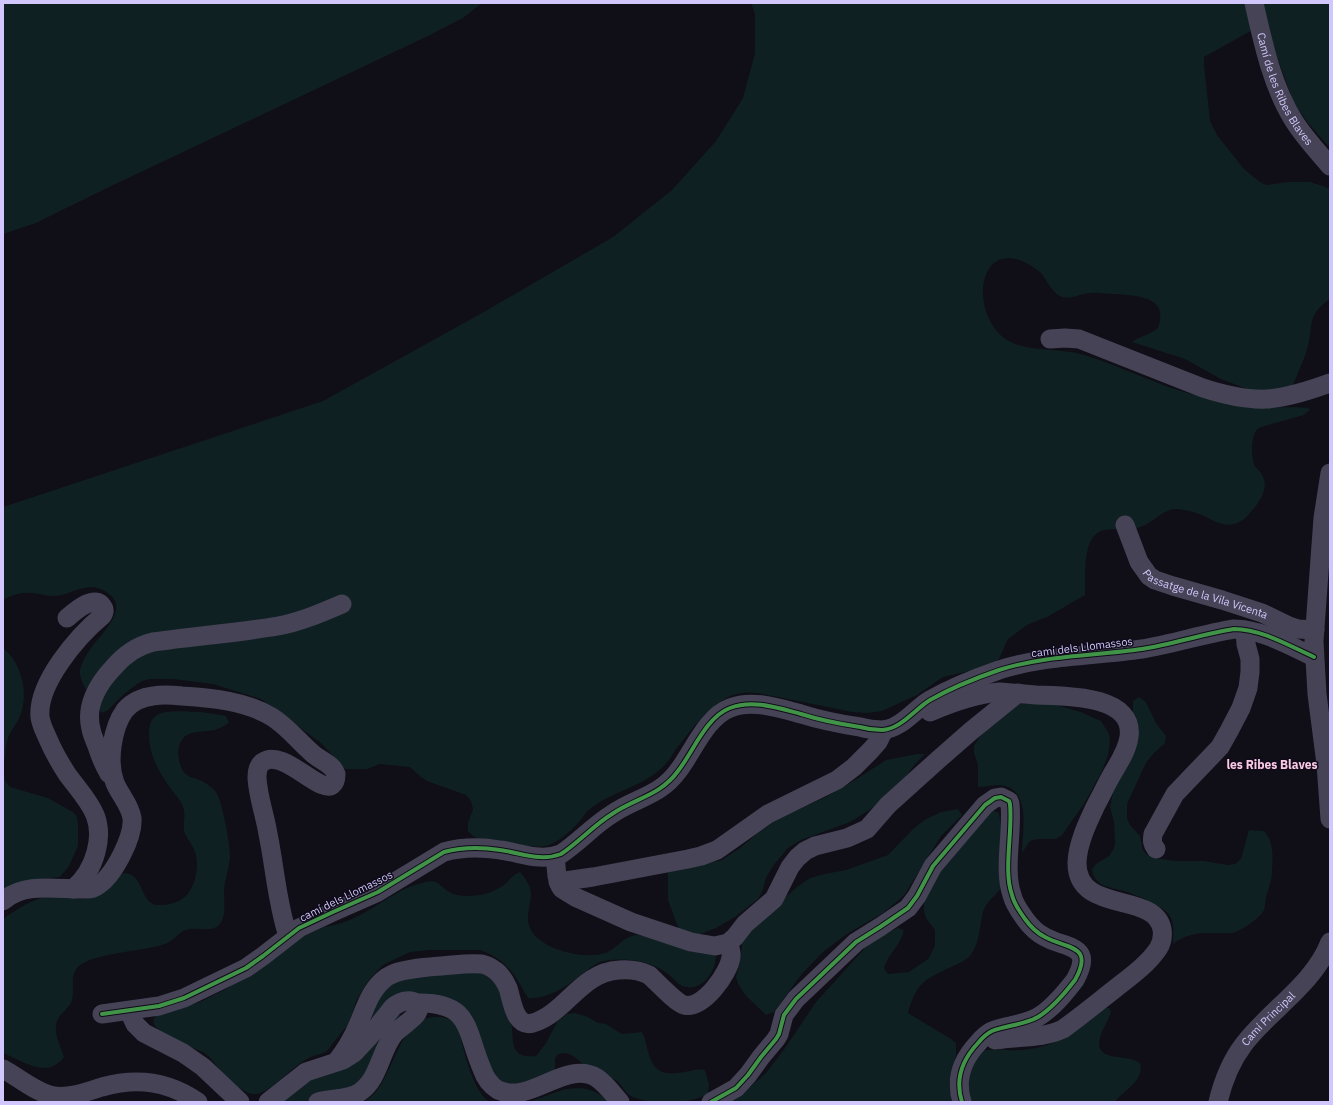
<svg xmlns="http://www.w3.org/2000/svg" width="1333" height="1105" viewBox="0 0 1333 1105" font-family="'IBM Plex Sans',sans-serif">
	<rect width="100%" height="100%" fill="#100e16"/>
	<g fill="#0f2022">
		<path d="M3,3H482L463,18L428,36L107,188L36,223L3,234Z"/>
		<path d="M751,3H1330V148L1308,123L1294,103L1267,30L1265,23L1204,57V64L1210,121L1217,135L1244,169L1260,182L1266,185L1288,182H1310L1323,186L1330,189V299C1304,317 1315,328 1306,353C1302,365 1296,376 1292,388L1252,391L1221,379L1185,359L1132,342C1140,336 1150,335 1158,328C1160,322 1162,313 1158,307C1151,295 1125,295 1113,294C1106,294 1099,292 1092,293C1081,293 1072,300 1062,297C1053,294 1047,281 1042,274C1037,269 1030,265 1024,262C987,246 976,286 987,314C1005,360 1047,344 1084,355C1125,367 1163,389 1205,397C1228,401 1252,405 1275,407C1287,408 1299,406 1311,409L1304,415L1261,427C1259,428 1257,429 1256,431C1251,437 1251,460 1255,466C1257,469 1259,470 1261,473C1269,485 1263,496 1256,506C1251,511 1247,518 1241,521C1226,530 1215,521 1202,515C1195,512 1185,510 1178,509C1163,508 1154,523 1140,527C1129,531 1115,528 1104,530C1081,535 1086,577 1085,595L1047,617L1027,625L1015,634L1008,639L999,659L993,664L979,669L943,677L917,695L882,711L867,713L852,712L758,693C753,693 747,692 742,693C714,696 690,732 674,752C657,785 616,788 590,809C585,813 582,819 578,823C570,832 559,841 549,845C533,850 496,841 479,839L473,836L468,831V823L473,809L471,801L466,795L427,781L421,777L410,767L380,764L367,769H345L321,743L261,699L213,684L173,679H150L142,681L136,685L124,694L108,710L102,713C95,703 78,682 80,670C82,661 89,650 95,643C104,631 128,608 109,594C92,581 79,590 62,595C52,598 42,594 32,593C21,592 12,595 3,600V507L323,401L482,313L613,237L672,190L716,141L743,98L755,53V14Z"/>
		<path d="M3,648C22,663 29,694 20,716C17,724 11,730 8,738C5,747 6,757 3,766Z"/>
		<path d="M1139,697L1146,702L1156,723L1166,736L1165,743L1154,753L1146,763L1127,804V818L1130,825L1140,836L1143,850L1147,855L1154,858L1176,861H1204L1228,865L1235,864L1241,859L1249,830L1264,831C1274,842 1273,857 1272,871C1272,881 1268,889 1266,898C1265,902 1265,907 1264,910C1260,918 1240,932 1232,933C1227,934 1221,933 1217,933C1199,933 1188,933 1173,944C1173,935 1175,924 1170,916C1164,906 1136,895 1124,891C1110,887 1094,887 1092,869L1096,864L1109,856L1113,850L1115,844L1114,822L1110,807L1113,793L1122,773L1133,715V701Z"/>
		<path d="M1019,701L1046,702L1081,712L1101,721L1109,734L1110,741L1108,755L1102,771L1084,804L1062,835L1056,839H1037L1030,841L1022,853C1022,832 1032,788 1000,785C993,785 985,787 978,787V765L974,753V746L982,733Z"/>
		<path d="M202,712L226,716L229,723C225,726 220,728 215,730C205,732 188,730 182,740C176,747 178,761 182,769C186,778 194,777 202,781C206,783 213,788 216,792C222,800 231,848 230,859C229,869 225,879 224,889C224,900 227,916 219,925C212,932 198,928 190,929C180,931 179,935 172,940C169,943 162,945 158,946C141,951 88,954 77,968C69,978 76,991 71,1003C68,1008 63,1012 59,1017C51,1030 60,1044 64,1057C47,1080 23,1061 3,1053V919C20,907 38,895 60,895C69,896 78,901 87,898C96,895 115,880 123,873C146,872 138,907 161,905C167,905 176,903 182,899C195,891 200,866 195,852C193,845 186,838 184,831C183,822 186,815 183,807C181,800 175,795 171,789C159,772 149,756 149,734C149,727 150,719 157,715C167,709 190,712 202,712Z"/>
		<path d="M917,754H925L915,764L902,782L880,802L868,811L850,822L801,840L788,848L773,866L766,878L762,892L758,899L735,917L716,928L695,936L683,933L678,927L668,900V872L722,860L740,848L758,833L778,819L826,797L855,780L886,760Z"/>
		<path d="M3,770L5,781L10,787L48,798L73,812L77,817L78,825V846L69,866L60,877C40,879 22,881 3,889Z"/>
		<path d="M958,809L962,815L941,836L905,894L900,899L883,913L847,934L823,952L801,975L774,1012L766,1015L746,996L738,984L736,977L741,957L742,943L751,925L780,902L797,887L810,878L824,874L846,870L888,855L914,828L926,819L941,812Z"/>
		<path d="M992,810L999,813L1002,834L1003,885C998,894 988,900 984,909C979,924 981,942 970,956C965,961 958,964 951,967C924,980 917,982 908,1013L951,1039L956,1043V1055L949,1084L952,1102H731L739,1097L766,1073L785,1048L816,1002L873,939L898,928L904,930C901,945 888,954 884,968L888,974L909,972L922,963L928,959L932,952L935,945V930L926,918L924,911V903L936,876Z"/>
		<path d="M520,872C525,878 531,886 531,894C531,906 524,918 531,930C542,950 585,960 605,953C617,949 623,936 637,935C662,935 687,945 711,952L716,957C715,973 701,993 682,986C677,983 672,977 668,974C658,966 643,961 631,960C622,959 609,959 600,962C593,965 586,971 580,976C564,988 548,999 528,998C524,992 522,987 518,981C509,966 497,956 480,950H430L410,952L383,965L368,981L356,1001L350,1022L327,1051C320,1055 313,1055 307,1059C293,1066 272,1091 257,1094C245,1096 227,1079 220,1070C215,1064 210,1056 203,1052C194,1048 141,1030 156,1016L200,1002L226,989L283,946L324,927C354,923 374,906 399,892C405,888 414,885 422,883C440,877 439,887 451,893C455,895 462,896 466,896C480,896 493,893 504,885C510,880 512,875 520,872Z"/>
		<path d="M479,972C487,976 497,981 501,989C505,997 509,1014 511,1022C515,1039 507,1059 536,1056L546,1043L557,1022L567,1014L575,1013L588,1017L598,1023L606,1024L622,1034L642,1032C647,1041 647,1054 653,1064C665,1083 691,1067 705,1070L709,1085L708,1093C693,1105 648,1105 631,1096C625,1093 622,1085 617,1081C612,1077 605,1077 599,1075C595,1073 589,1070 586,1067C578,1060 569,1049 557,1055L555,1059V1074C539,1080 512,1092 497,1077C487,1067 484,1049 480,1037C477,1028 475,1019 469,1012L435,997L369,1019L370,1012L389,985L416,975Z"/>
		<path d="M1100,1008H1109L1111,1011C1109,1021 1102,1029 1100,1038C1094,1061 1122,1055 1134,1060C1136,1061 1138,1062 1140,1063C1145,1081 1124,1090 1115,1102H969L968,1079L978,1052C994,1047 1004,1051 1020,1050C1057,1048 1075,1031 1100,1008Z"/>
		<path d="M397,1015H401L400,1018L376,1057L357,1084L333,1093L303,1102H278L290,1090L367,1052Z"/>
		<path d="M440,1017C449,1018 453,1020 458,1027C463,1046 472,1092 490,1102H363C391,1089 395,1032 422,1020C428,1017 434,1017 440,1017Z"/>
		<path d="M580,1088C592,1089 602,1095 611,1102H529L565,1089Z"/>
	</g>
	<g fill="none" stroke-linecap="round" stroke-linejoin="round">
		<g stroke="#464357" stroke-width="19">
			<path id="s1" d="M1254,3C1263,43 1272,86 1294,121C1304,137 1318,152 1330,166"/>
			<path d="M1050,339L1065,338L1079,339L1203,388C1256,405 1278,402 1330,383"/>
			<path d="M1330,473L1323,518L1314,641L1317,694L1326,764L1330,819"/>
			<path id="s2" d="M1125,525L1139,562L1149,576L1155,580L1173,586L1222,600L1262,613L1289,626L1298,629L1315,630"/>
			<path d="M67,618C74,612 95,593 103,607C105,610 104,613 102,616C78,636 37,683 40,717C41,725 45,732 48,739C53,751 60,763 67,774C86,800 106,816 96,852C92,867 85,879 73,889"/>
			<path d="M930,712C953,702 975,694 1000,692C1012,693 1024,694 1036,695C1063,696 1135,694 1129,737C1127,752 1117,765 1110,778C1105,787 1101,796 1096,805C1088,822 1078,842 1077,862C1076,915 1155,891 1162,929C1163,936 1162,943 1158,949C1147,965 1130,977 1116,988C1098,1002 1081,1016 1063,1029C1042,1039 1018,1036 995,1040"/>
			<path d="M109,774C104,765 100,756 97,746C95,741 92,735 91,729C85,706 98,684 113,668C124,655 136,646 153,642C195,636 237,633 278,626C300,622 321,613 342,604"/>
			<path d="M1156,849C1152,844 1152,841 1153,834L1175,794L1220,747L1229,731L1241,708L1248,688L1250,672V659L1246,644L1245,630"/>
			<path d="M555,856L557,876L560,886L562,889L575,897L631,922L691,942L715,946L728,943L735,937L745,924L774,899L790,867L797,858L805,851L815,846L847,838L867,829L888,805L939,759L971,731L1018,693"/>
			<path d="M558,882L593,877L688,859L701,856L717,850L768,814L837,780L854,767L870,751L878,742L884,730"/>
			<path d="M3,901C25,881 60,890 87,889C90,889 94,888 97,886C113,877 134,837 132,818C130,805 120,795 115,783C107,762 112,728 125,710C132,702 143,697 153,696C163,694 173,695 182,696C212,698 246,701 272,717C288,727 298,741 312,753C319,760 333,764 336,774C336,777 336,782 333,784C322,797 283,747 263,762C258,765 257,772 257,778C258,797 265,815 268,834C275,868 277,903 288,936"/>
			<path d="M415,1003C472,1001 465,1030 482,1069C485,1078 490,1085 498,1090C531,1105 565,1059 597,1078C606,1084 613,1094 620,1102"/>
			<path d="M129,1011L135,1024L144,1033L183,1053L203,1067L240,1102"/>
			<path d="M102,1014L159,1006L184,998L246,968L263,956L299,928L333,912L378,892L444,852C462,847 482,847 500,850C522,853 540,862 561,854C579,842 594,825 612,814C635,798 660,796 678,771C693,752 706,717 730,708C753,699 778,708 801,714C820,720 840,724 860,727C867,729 875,730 882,730C901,729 915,709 930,700C951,688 976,678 999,670C1046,655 1094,656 1142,649C1173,644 1203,634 1234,629C1261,629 1290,646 1314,657"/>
			<path d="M336,1062C346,1050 353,1037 359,1023C365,1008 370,992 382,981C386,977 390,975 395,973C413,967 434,967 452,965C462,964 472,963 482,964C487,965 492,968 496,971C501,975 505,981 508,988C512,999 514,1028 533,1023C566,1013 581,972 619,970C630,969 639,970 649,975C657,982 675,1002 684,1005C703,1010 729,973 731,957C732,952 730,948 728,943"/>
			<path d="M3,1069C18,1077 38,1094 54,1096C71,1098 86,1092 102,1087C137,1077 168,1081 198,1102"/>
			<path d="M268,1102L306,1072L343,1060L354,1053L369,1037L393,1007C399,1002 409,998 416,1003C428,1012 399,1027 394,1034C380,1052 379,1079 360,1092C348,1100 331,1098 318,1102"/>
			<path d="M711,1102L736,1088L748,1075L761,1057L776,1039L779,1034L784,1015L796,999L856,942L880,927L908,908L917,896L933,866L985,805L995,798L1001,797L1009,801L1010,804C1013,831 1003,870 1012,895C1014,904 1020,912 1025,919C1030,926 1037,933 1045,937C1066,949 1095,944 1075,980C1065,993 1053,1008 1038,1017C1024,1025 1007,1025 992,1031C986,1034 982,1038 978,1043C962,1060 955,1080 962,1102"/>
			<path id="s3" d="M1218,1102C1223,1081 1231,1061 1244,1044C1271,1009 1314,984 1330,942"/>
		</g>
		<g stroke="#0f0b1a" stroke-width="6">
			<g id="cycleway">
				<path d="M102,1014L159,1006L184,998L246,968L263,956L299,928L333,912L378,892L444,852C462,847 482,847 500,850C522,853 540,862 561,854C579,842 594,825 612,814C635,798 660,796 678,771C693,752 706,717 730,708C753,699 778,708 801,714C820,720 840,724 860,727C867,729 875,730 882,730C901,729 915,709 930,700C951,688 976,678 999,670C1046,655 1094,656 1142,649C1173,644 1203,634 1234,629C1261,629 1290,646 1314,657"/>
				<path d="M711,1102L736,1088L748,1075L761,1057L776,1039L779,1034L784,1015L796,999L856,942L880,927L908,908L917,896L933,866L985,805L995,798L1001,797L1009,801L1010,804C1013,831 1003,870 1012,895C1014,904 1020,912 1025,919C1030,926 1037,933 1045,937C1066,949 1095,944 1075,980C1065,993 1053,1008 1038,1017C1024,1025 1007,1025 992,1031C986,1034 982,1038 978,1043C962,1060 955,1080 962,1102"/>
			</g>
		</g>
		<use href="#cycleway" stroke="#419447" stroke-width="4"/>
	</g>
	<g text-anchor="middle" stroke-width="3" stroke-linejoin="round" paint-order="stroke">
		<g font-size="11" fill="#d2c7fc" stroke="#0f0b1a">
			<text dy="4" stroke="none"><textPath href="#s1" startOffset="92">Camí de les Ribes Blaves</textPath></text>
			<text dy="4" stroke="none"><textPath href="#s2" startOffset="116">Passatge de la Vila Vicenta</textPath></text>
			<text transform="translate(1082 647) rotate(-7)" y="4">camí dels Llomassos</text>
			<text transform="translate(346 896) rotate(-26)" y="4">camí dels Llomassos</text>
			<text dy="4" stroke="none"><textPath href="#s3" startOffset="99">Camí Principal</textPath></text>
		</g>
		<g font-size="12" font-weight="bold" fill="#fcc9e5" stroke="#0f0b1a">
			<text x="1272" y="769">les Ribes Blaves</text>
		</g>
	</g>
	<rect width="1333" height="1105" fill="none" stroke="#d2c7fc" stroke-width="8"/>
</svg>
